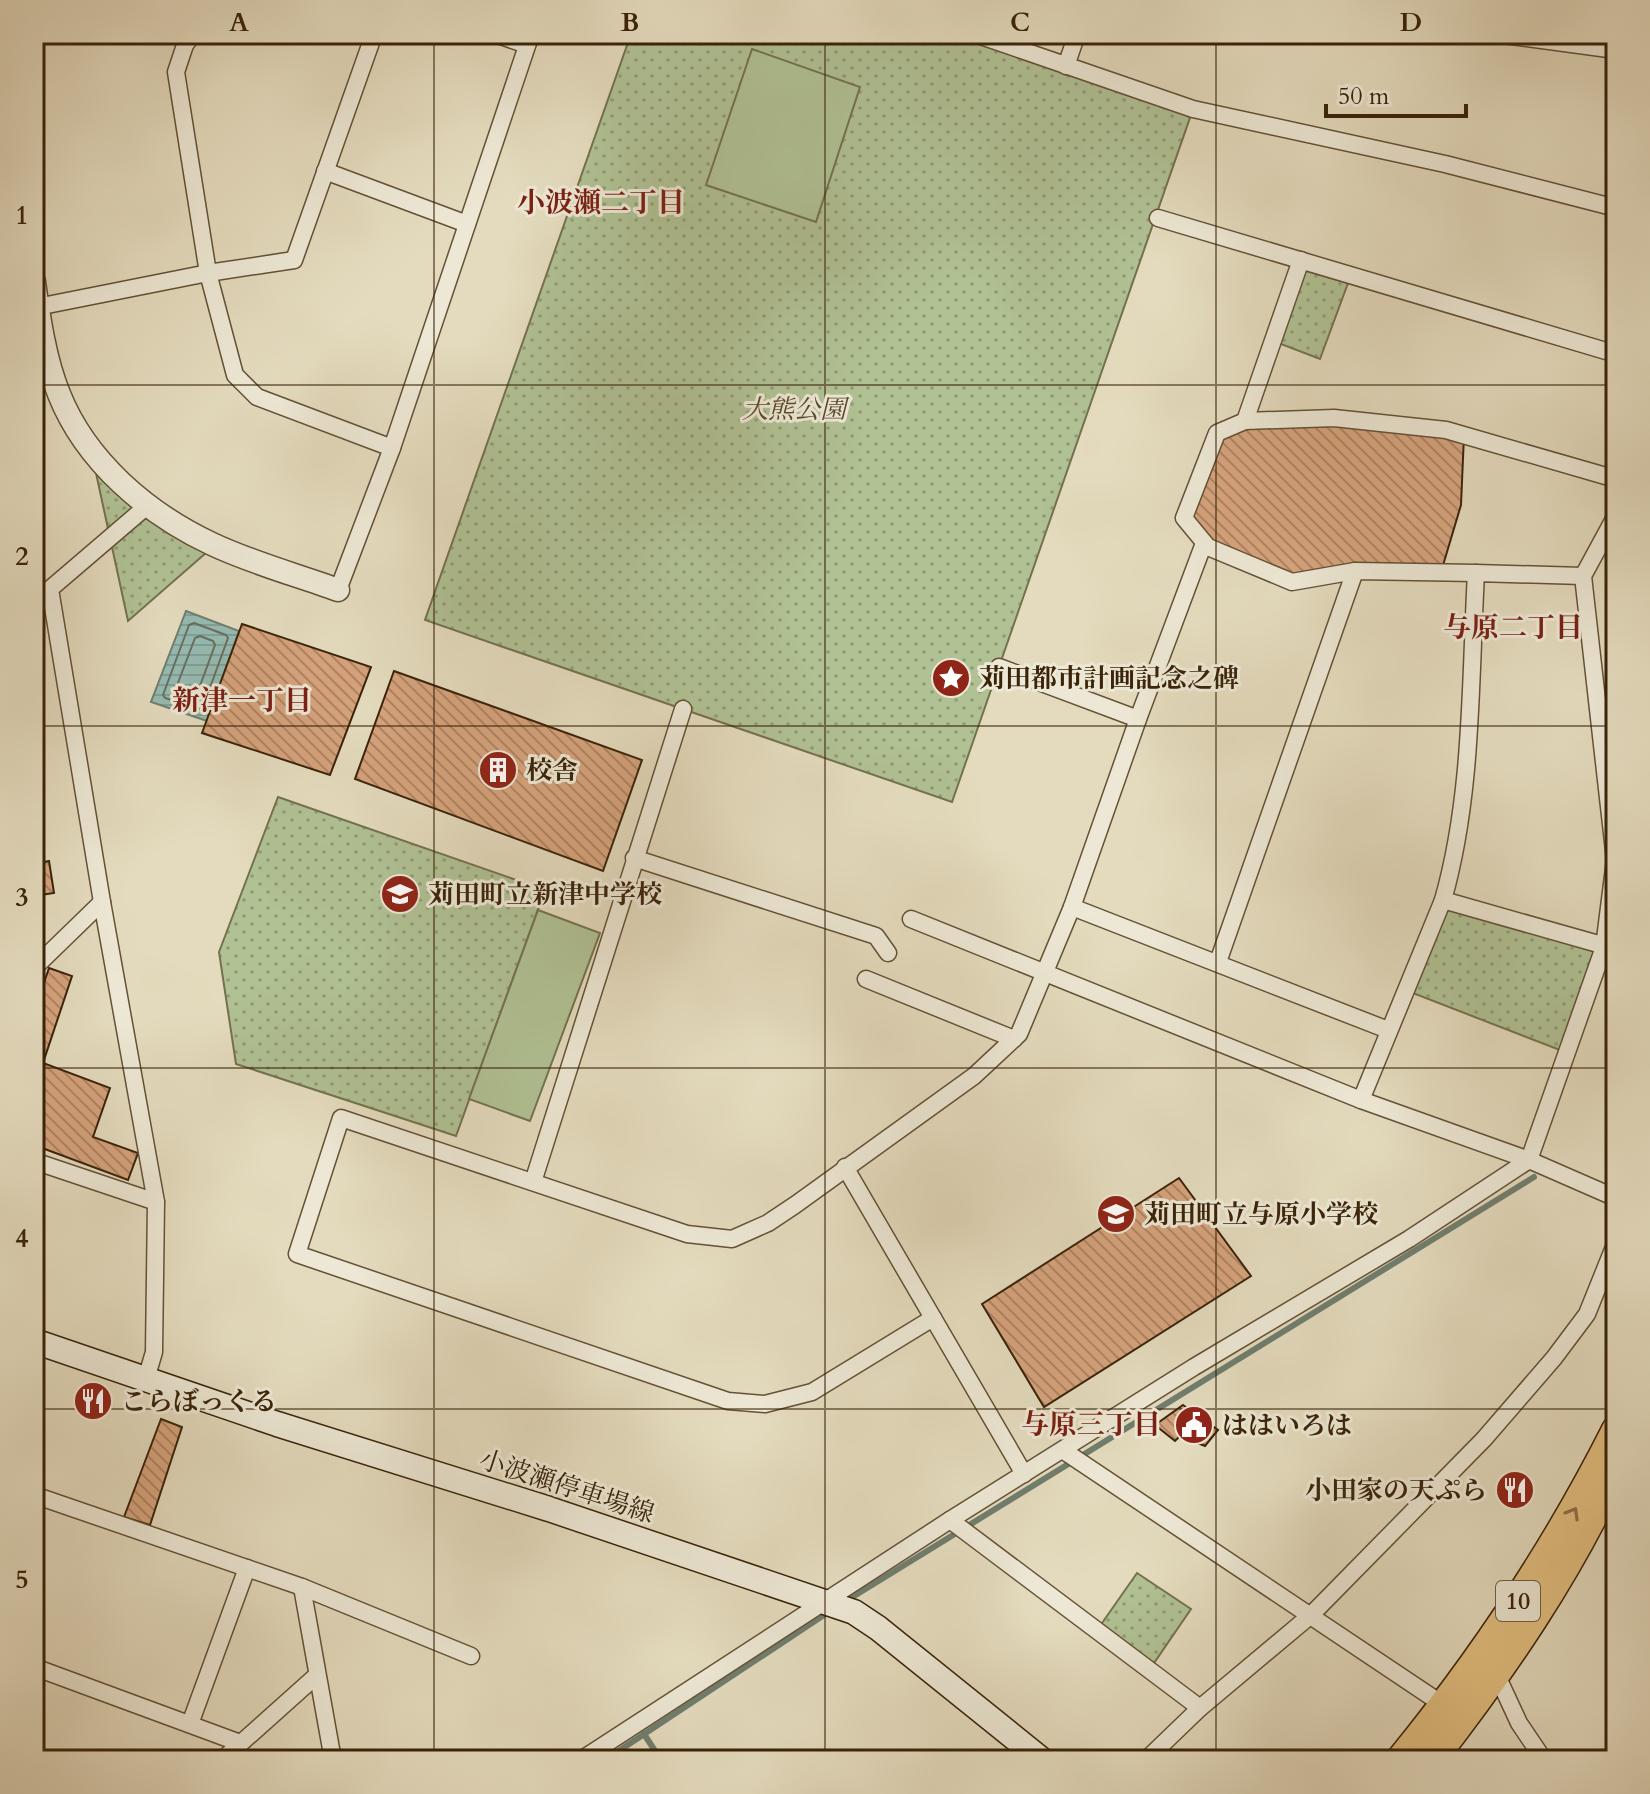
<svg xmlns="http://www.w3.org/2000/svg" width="1650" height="1794" viewBox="0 0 1650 1794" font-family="Cardo,'Noto Serif JP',serif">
	<defs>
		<pattern id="green-dots" width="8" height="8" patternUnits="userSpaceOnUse" patternTransform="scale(2)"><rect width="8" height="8" fill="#b0c194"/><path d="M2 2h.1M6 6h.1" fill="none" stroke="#909c77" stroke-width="1.8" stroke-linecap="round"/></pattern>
		<pattern id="water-rules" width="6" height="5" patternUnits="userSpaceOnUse" patternTransform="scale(2)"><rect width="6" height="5" fill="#95bbb3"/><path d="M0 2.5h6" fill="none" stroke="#81a099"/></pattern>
		<pattern id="building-back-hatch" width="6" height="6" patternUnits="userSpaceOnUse" patternTransform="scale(2)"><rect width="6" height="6" fill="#d6a37c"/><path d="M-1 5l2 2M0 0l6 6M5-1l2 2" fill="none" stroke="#af8464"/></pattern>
	</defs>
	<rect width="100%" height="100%" fill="#e4dbbe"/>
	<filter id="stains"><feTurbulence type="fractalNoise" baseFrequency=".0025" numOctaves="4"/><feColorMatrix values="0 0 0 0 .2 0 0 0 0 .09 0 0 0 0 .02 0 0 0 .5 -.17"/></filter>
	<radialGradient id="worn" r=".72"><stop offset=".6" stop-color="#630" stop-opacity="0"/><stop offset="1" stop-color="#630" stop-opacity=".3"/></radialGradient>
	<g fill="url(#green-dots)" stroke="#74724e" stroke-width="2">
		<path d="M631,34H978L1193,109L952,802L425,620Z"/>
		<path d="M1301,260L1351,275L1320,359L1273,341Z"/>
		<path d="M91,450L215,545L128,621Z"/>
		<path d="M278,797L545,890L456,1136L236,1064L219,952Z"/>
		<path d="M1443,900L1604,947L1565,1052L1405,990Z"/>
		<path d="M1137,1573L1191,1609L1154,1663L1100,1626Z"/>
	</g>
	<g fill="#b0c194" stroke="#74724e" stroke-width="2">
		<path d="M752,49L860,87L816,222L706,185Z"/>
		<path d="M538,910L600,933L530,1121L469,1099Z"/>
	</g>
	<path fill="url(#water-rules)" stroke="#707e6f" stroke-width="2" d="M186,611L239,631L207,721L151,702Z"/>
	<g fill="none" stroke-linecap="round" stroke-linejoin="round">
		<g stroke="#676f5e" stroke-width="2">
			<path d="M194,623L226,635L228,638L203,707L200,709L165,698L163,695L189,625Z"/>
			<path d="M200,636L213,641L215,645L197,694L193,697L178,692L176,688L195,638Z"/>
		</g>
		<g stroke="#707e6f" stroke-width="6">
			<path d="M846,1601L1534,1177"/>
			<path d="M644,1734L661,1760"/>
			<path d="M605,1760L830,1611"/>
		</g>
	</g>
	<g fill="url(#building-back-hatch)" stroke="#392309" stroke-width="2">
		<path d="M1245,421L1446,430L1464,435L1461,505L1441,572L1292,582L1208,547L1184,518L1217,433Z"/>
		<path d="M242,624L371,667L330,775L202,733Z"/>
		<path d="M394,671L642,760L603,871L355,779Z"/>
		<path d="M49,861L54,893L34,896V864Z"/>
		<path d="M49,968L72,976L43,1063L110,1088L93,1137L138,1153L128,1180L34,1145V1012Z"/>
		<path d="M1179,1178L1251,1276L1044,1407L982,1304Z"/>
		<path d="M1183,1405L1218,1430L1205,1446L1180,1436L1175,1441L1155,1425Z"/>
		<path d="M161,1419L182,1427L150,1525L124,1517Z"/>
	</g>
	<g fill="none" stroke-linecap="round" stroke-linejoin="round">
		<g stroke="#645136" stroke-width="19">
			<g id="minor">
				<path d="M193,34L185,45L176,72L208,273L235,375L257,397L392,448"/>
				<path d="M495,34L527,45"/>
				<path d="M975,34L1193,109L1445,164L1616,208"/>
				<path d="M1496,34L1616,50"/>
				<path d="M1066,66L1077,34"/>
				<path d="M325,171L467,224"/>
				<path d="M1158,218L1616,354"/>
				<path d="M1301,260L1245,421L1217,433L1184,518L1208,547L1292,582L1355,571L1476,573"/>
				<path d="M37,307L208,273L294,260L374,34"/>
				<path d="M1245,421L1334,418L1446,430L1616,479"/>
				<path d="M338,590L392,448L531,34"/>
				<path d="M999,667L1138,719"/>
				<path d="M634,858L876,936L888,953"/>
				<path d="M1443,900L1616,949"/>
				<path d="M1072,907L1388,1030"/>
				<path d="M911,919L1361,1100L1529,1160L1616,1198"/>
				<path d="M1218,962L1355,571"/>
				<path d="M34,968L102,902"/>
				<path d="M866,979L1014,1039"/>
				<path d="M1361,1100L1443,900C1473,795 1470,681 1476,573L1583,576"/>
				<path d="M34,1161L156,1202"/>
				<path d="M845,1167L1024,1474"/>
				<path d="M533,1182L683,709"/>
				<path d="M933,1318L812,1392L765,1404L728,1401L297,1254L341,1118L687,1234L732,1239L768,1223L795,1205L974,1076L1019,1034L1072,907L1138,719L1204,543"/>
				<path d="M146,1379L154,1352L156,1202L102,902L50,589L147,506"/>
				<path d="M1064,1451L1448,1708"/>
				<path d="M34,1495L302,1587L471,1656"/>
				<path d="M950,1520L1200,1708"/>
				<path d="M302,1587L333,1760"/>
				<path d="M34,1667L240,1743"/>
				<path d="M1494,1669L1519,1723L1544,1760"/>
				<path d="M190,1724L247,1568"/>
				<path d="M222,1760L316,1676"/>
				<path d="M581,1760L950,1520L1194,1367L1409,1239L1529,1160L1604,947L1615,860L1583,576L1615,517L1616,507"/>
				<path d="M1146,1760L1200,1708L1311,1615L1484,1439L1554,1358L1587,1314L1616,1242"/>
			</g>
		</g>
		<g stroke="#645136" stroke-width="25">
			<path id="tertiary" d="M34,282C39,318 45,360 59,394C86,462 148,514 212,544C252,563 297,575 338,590"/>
		</g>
		<g stroke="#392309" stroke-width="27">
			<path id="secondary" d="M34,1341L277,1424L549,1509L854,1612L878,1628L1042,1760"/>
		</g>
		<g stroke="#392309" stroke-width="31">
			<g id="trunk">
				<path d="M1400,1760C1484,1657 1556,1549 1616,1430"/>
				<path d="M1432,1760C1502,1670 1569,1573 1616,1469"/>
			</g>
		</g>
		<use href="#minor" stroke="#ede8d5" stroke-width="16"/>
		<use href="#tertiary" stroke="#ede8d5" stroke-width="22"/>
		<use href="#secondary" stroke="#ede8d5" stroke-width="24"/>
		<use href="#trunk" stroke="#e2be7f" stroke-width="28"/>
	</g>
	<defs><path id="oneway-chevron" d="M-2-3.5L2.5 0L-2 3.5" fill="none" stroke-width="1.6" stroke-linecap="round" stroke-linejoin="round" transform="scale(2)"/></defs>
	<use stroke="#8e7044" href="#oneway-chevron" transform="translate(1573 1513) rotate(-60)"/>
	<path fill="none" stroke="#392309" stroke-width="2" stroke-opacity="0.55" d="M434,34V1760M825,34V1760M1216,34V1760M34,385H1616M34,726H1616M34,1068H1616M34,1409H1616"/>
	<defs>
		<g id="sight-disc" transform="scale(2)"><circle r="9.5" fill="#8f2418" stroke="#ede8d5"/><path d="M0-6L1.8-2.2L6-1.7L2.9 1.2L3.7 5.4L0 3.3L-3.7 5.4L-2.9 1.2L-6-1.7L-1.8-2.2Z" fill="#fff"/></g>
		<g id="building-disc" transform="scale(2)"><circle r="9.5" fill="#8f2418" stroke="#ede8d5"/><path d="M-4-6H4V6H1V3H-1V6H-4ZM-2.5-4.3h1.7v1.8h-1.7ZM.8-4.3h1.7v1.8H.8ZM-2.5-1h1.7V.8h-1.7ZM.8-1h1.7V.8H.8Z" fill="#fff"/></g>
		<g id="school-disc" transform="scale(2)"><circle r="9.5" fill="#8f2418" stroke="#ede8d5"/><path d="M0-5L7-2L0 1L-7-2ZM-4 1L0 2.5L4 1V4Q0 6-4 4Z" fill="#fff"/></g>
		<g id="restaurant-disc" transform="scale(2)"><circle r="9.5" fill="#8f2418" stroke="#ede8d5"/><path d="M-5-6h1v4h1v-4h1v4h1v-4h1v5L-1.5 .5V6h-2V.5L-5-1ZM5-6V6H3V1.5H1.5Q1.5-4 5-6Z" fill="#fff"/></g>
		<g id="civic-disc" transform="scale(2)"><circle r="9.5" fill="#8f2418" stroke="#ede8d5"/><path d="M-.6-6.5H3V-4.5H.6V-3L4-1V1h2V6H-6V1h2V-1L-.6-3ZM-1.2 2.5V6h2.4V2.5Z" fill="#fff"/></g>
	</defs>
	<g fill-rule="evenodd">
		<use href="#sight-disc" x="951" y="678"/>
		<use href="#building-disc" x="498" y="770"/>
		<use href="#school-disc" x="400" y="894"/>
		<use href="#school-disc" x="1116" y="1214"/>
		<use href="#restaurant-disc" x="93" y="1401"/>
		<use href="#civic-disc" x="1194" y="1425"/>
		<use href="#restaurant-disc" x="1515" y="1490"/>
	</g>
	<g text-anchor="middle" stroke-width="6" stroke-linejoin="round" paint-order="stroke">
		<rect fill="#ede8d5" stroke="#6f5e46" stroke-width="2" x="1496" y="1581" width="44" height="40" rx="6"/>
		<g font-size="24" font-weight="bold" fill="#392309">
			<text x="1518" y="1609">10</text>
		</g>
		<g font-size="26" font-style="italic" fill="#574a2c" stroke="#ede8d5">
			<text x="794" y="418">大熊公園</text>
		</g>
		<g font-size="26" font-weight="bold" fill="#392309" stroke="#ede8d5" text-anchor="start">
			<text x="979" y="687">苅田都市計画記念之碑</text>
			<text x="526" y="779">校舎</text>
			<text x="428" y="903">苅田町立新津中学校</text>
			<text x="1144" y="1223">苅田町立与原小学校</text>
			<text x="121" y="1410">こらぼっくる</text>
			<text x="1222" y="1434">ははいろは</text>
			<text x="1487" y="1499" text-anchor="end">小田家の天ぷら</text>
		</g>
		<g font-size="26" fill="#392309" stroke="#ede8d5">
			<text transform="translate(567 1486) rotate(18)" y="9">小波瀬停車場線</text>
		</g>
		<g font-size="28" font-weight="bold" fill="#7a1f14" stroke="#ede8d5">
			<text x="601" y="212">小波瀬二丁目</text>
			<text x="1513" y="637">与原二丁目</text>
			<text x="242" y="710">新津一丁目</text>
			<text x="1091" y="1434">与原三丁目</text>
		</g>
	</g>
	<rect width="1650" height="1794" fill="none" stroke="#e4dbbe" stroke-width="88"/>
	<path d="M1326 104v12h140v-12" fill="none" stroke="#392309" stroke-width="4"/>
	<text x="1338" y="104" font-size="24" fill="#392309" stroke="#ede8d5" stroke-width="6" paint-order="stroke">50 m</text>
	<rect x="44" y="44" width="1562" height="1706" fill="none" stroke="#392309" stroke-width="3"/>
	<g font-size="26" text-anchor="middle" font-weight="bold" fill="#392309">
		<text x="239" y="31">A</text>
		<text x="630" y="31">B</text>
		<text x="1020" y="31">C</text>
		<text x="1411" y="31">D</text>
		<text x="22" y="224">1</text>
		<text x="22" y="565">2</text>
		<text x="22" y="906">3</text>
		<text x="22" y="1247">4</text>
		<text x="22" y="1588">5</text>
	</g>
	<rect width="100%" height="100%" filter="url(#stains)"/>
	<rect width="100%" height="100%" fill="url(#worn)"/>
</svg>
